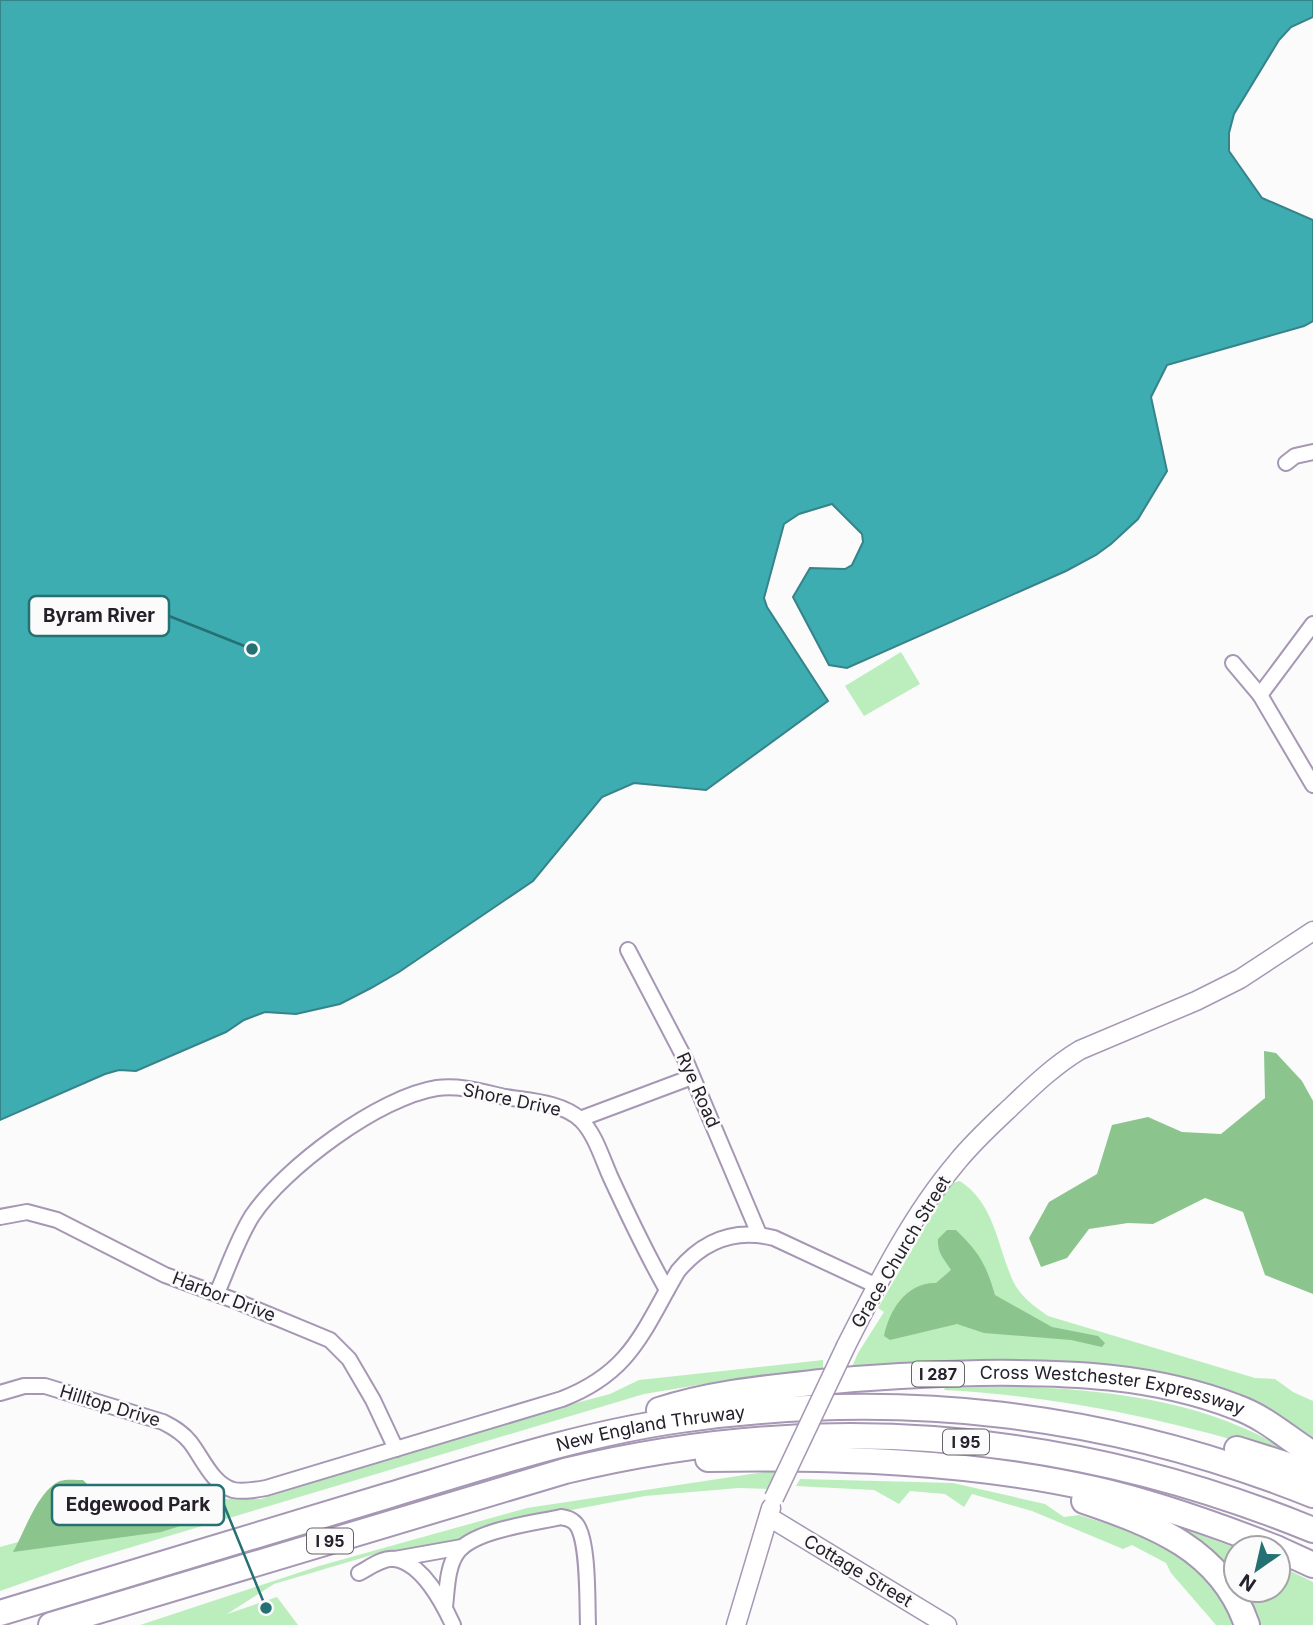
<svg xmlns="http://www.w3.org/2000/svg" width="1313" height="1625" viewBox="0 0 1313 1625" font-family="Inter,sans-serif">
	<rect width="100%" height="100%" fill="#fbfbfb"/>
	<g fill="#bcedbd">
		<path d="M901,652L920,684L864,716L845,686Z"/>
		<path d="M960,1181C995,1204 997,1246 1013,1281C1020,1296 1035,1307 1048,1316L1255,1378L1275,1379L1293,1392L1313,1401V1437L1257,1405L1216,1388L851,1369L858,1353L884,1312L878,1308L946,1191L952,1183Z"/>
		<path d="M823,1360V1372L753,1376L644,1394L85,1561L0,1591V1547L36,1537L203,1499H261L474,1430L610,1394L639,1380Z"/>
		<path d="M1015,1386C1115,1391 1218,1401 1302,1461C1187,1423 1065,1396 944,1390L945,1388Z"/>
		<path d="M777,1470L768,1489L738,1488L645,1496L566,1511L431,1549L407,1554L382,1552L274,1584L227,1614L277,1597L298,1625H140L319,1566L527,1508Z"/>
		<path d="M800,1479L953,1483L1045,1504L1064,1517L1079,1515L1158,1540L1185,1557L1213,1587L1235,1625H1216L1171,1573L1166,1563L1132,1545L1123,1549L1032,1511L972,1494L964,1507L945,1494L910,1491L899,1504L874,1490L796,1486Z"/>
		<path d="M1176,1526L1236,1548V1588L1174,1530Z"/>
		<path d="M1278,1565L1313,1582V1625H1252L1237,1590H1278Z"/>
	</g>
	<g fill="#8bc58d">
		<path d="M1264,1051L1276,1053L1302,1081L1313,1101V1294L1265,1275L1243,1212L1205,1198L1153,1224L1128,1223L1089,1229L1067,1258L1041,1267L1029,1238L1049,1202L1097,1174L1112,1125L1148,1117L1182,1132L1221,1134L1265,1098Z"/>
		<path d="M947,1230H956C979,1252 986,1264 995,1295L1052,1327L1098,1336L1105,1343L1102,1347L1071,1340L984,1333L957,1324L890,1340L884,1336C889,1310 907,1282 936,1283L951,1270C944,1259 937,1253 938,1239Z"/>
		<path d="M83,1480L117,1514L203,1499L217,1507L203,1519L161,1532L13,1552C24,1533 38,1490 60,1481C66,1479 76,1480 83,1480Z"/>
	</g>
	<path fill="#3dadb2" stroke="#36838a" stroke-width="2" d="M0,0H1313V17L1291,27L1279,40L1234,114L1229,133V151L1262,198L1313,220V321L1304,326L1167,365L1151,397L1167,471L1138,519L1111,544L1096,555L1066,571L847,668L829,665L793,597L810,568L845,569L852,565L863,542L862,534L832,504L799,514L784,524L764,598L767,607L828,701L706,790L634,783L602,797L533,881L399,972L371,988L340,1004L296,1014L265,1012L244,1020L226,1032L136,1071L119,1070L105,1074L0,1120Z"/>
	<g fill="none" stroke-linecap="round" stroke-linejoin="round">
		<g stroke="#a697b4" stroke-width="18">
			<g id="minor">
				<path d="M1286,463L1295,456L1313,452"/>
				<path d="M1233,663L1260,695L1313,785"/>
				<path d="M1260,695L1313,624"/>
				<path d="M628,950L685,1059L759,1234"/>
				<path d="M580,1119L692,1077"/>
				<path d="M0,1217L27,1212L57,1220L165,1275L236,1301L330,1340L349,1359L373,1400L396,1449"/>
				<path d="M217,1293C228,1268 237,1240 252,1216C284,1168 379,1097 437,1088C460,1085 483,1092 505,1097C529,1101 562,1102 581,1120C595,1134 602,1158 610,1176C628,1215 646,1253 667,1290"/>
				<path d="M0,1393L24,1386H45L163,1422C173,1427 182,1432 190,1442C202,1457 212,1484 233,1490C244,1492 255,1490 266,1488L562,1399C632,1372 643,1330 678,1271C703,1241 735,1228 774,1238L877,1286"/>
				<path d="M395,1559L462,1547"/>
				<path d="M359,1573C369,1568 383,1557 395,1559C422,1563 443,1603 453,1625"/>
				<path d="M445,1607C447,1590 447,1567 457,1553C473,1530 535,1523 561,1517C567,1518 572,1519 576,1524C589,1540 587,1603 588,1625"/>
			</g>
		</g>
		<g stroke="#a697b4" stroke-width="21">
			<g id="tertiary">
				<path d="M846,1346C878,1283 911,1216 957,1162C974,1141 994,1123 1013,1105C1034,1085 1055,1065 1080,1050L1196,1001L1240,979L1313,931"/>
				<path d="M769,1517L947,1625"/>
				<path d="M736,1625L771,1508"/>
			</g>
		</g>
		<g stroke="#a697b4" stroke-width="28">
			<g id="motorway">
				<path id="s1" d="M659,1410C711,1393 766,1388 821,1382C874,1377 927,1374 980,1373C1067,1372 1154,1375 1236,1407C1265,1417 1287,1438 1313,1454"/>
				<path d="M1237,1449L1313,1473"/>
				<path d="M708,1459C835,1457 970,1461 1094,1489C1156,1503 1217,1525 1276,1548"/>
				<path d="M1084,1501C1154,1525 1221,1549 1247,1625"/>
				<path d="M1278,1549L1313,1565"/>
				<path id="s2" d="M0,1613C130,1574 260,1534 390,1495C486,1466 581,1434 680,1420C900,1389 1106,1412 1313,1495"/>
				<path d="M51,1625L565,1471C820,1409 1071,1431 1313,1530"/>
			</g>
		</g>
		<use href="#minor" stroke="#fff" stroke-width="14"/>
		<use href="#tertiary" stroke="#fff" stroke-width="18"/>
		<use href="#motorway" stroke="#fff" stroke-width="24"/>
		<g stroke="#a697b4" stroke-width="21" stroke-linecap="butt">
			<path id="tertiary-bridge" d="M774,1498L846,1346"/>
		</g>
		<use href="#tertiary-bridge" stroke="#fff" stroke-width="18"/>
	</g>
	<g text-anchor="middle" stroke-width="5" stroke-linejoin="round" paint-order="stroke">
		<g fill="#fbfbfb" stroke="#666269" stroke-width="2">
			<rect x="912" y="1361.5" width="52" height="25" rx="5"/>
			<rect x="943" y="1429.5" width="46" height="25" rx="5"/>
			<rect x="307" y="1528.5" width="46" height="25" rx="5"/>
		</g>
		<g font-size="16" font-weight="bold" fill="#26202b">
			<text x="938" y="1380">I 287</text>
			<text x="966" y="1448">I 95</text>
			<text x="330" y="1547">I 95</text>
		</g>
		<g font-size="18" fill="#26202b" stroke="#fbfbfb">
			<text transform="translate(698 1090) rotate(66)" y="6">Rye Road</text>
			<text transform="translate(512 1100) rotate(12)" y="6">Shore Drive</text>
			<text transform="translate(901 1252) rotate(-59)" y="6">Grace Church Street</text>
			<text transform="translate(224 1297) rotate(21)" y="6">Harbor Drive</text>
			<text dy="6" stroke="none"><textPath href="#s1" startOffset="458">Cross Westchester Expressway</textPath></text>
			<text transform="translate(110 1406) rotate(17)" y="6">Hilltop Drive</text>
			<text dy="6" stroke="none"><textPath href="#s2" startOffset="677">New England Thruway</textPath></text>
			<text transform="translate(858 1571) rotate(31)" y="6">Cottage Street</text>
		</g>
	</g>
	<path fill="none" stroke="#257073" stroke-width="2.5" d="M252 649L169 616M266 1608L224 1505"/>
	<g fill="#257073" stroke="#fbfbfb" stroke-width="2.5">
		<circle cx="252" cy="649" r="7"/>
		<circle cx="266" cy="1608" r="7"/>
	</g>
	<g fill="#fbfbfb" stroke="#257073" stroke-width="2.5">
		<rect x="29" y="596" width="140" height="40" rx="7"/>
		<rect x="52" y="1485" width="172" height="40" rx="7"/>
	</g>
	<g font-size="19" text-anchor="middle" font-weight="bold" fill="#26202b">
		<text x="99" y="622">Byram River</text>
		<text x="138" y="1511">Edgewood Park</text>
	</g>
	<g transform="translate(1257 1569) rotate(214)"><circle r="33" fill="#fbfbfb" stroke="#a6a3a8" stroke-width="2"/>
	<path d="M0-5L12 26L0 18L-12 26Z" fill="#257073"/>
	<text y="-10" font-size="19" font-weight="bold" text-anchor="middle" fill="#26202b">N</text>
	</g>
</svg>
